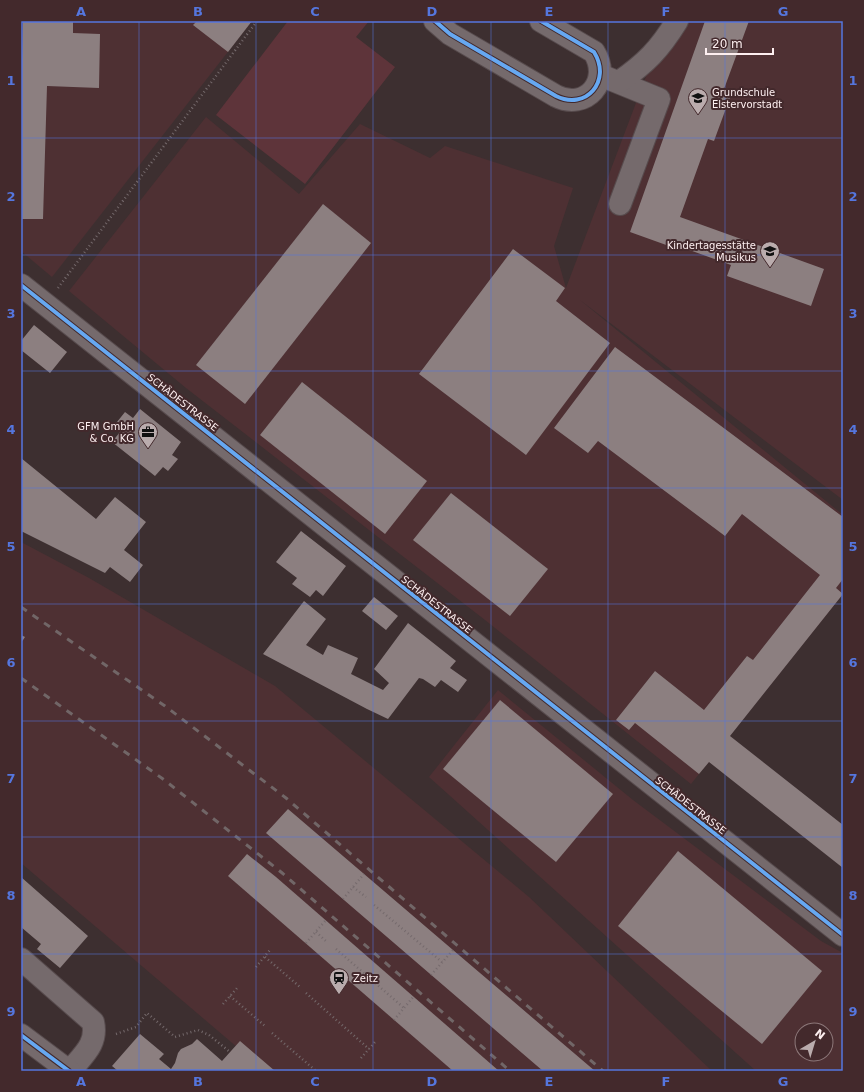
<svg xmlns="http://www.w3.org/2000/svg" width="864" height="1092" viewBox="0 0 864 1092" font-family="'DejaVu Sans',sans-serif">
	<rect width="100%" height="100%" fill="#3d2f30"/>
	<g fill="#4e3033" fill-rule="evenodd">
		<path d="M21,21H252L52,277L21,251Z"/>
		<path d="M667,21H843V500L580,300L843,515V594L691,784L485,620L186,388L69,291L206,117L299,194L360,124L430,158L445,146L573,188L554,246L566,288Z"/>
		<path d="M21,542L89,578L275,686L529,897L712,1071H265L21,863Z"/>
		<path d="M498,690L633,800L821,941L843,953V1071H756L429,777ZM802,1030H826V1054H802Z"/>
	</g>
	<path fill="#5e343a" d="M288,21H369L356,37L395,67L305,184L216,115Z"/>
	<g fill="#8c7f80">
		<path d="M23,21H73V33L100,34L99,88L47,86L43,219H21V98Z"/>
		<path d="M197,21H252L228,52L193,25Z"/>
		<path d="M705,21H749L724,89L732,92L714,141L708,139L680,217L824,269L811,306L727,276L731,265L670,243L669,246L630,232Z"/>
		<path d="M323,204L371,243L245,404L196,365Z"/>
		<path d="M513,249L565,288L556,301L610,343L526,455L419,374Z"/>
		<path d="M34,325L67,352L50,373L21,350V341Z"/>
		<path d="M615,347L843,517V579L836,588L843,594L730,736L843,825V868L709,762L699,774L635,723L629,730L616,720L655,671L704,710L747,656L753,660L820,575L742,514L725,536L598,441L588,453L554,428Z"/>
		<path d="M302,382L427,481L385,534L260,435Z"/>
		<path d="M140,409L181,442L172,455L178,459L168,471L163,467L155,476L112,442L120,432L113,427L125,412L133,418Z"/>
		<path d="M21,458L96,519L115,497L146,522L124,550L143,565L130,582L110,567L105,573L21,531Z"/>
		<path d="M451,493L548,569L510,616L413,540Z"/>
		<path d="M301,531L346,566L323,596L316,590L310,597L292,584L297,578L276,562Z"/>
		<path d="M374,597L398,616L386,630L362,611Z"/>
		<path d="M304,601L326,619L306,645L323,655L328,645L358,658L351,674L383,690L389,683L374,669L408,623L456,661L450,668L467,680L458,692L441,680L435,687L423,679L419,678L388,719L367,709L263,654Z"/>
		<path d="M21,635L25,637L21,643Z"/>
		<path d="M500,700L613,794L556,862L443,769Z"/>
		<path d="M288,809L453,950L595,1071H543L266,833Z"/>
		<path d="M678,851L822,971L762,1044L618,926Z"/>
		<path d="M247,854L276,877L499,1071H453L228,876Z"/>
		<path d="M21,877L88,936L60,968L37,949L41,944L21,927Z"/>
		<path d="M140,1034L164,1054L159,1059L171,1069L175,1063L178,1053L181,1049L192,1044L197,1039L222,1061L240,1041L275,1071H118L112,1066Z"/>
	</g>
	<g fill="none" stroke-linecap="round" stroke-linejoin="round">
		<g stroke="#574b4d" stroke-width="24">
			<g id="minor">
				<path d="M435,21L450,34L556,96C586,111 612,81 594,52L541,21"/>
				<path d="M600,75L659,99L620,204"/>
				<path d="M619,82C646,63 659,50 677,21"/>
				<path d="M21,285L843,935"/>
				<path d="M21,959L93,1022C98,1044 83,1055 70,1071"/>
				<path d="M21,1035L69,1071"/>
			</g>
		</g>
		<g stroke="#756a6c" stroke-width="2.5" stroke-dasharray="1 3" stroke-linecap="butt">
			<path d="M58,288L257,21"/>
			<path d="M353,887L366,897"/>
			<path d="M343,899L364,874"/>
			<path d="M374,905L442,962"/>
			<path d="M316,932L327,942"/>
			<path d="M306,943L326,920"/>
			<path d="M336,949L404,1008"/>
			<path d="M265,957L300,987"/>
			<path d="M256,967L270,950"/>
			<path d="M431,975L453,950"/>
			<path d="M306,993L369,1049"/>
			<path d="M230,996L265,1026"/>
			<path d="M223,1004L238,987"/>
			<path d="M394,1020L414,996"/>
			<path d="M272,1033L316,1071"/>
			<path d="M116,1034L136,1027L147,1013L175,1037L198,1030L209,1035L230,1052"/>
			<path d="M361,1058L375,1042"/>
		</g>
		<use href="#minor" stroke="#756a6c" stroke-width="22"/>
		<g stroke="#716667" stroke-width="3" stroke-dasharray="7 7" stroke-linecap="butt">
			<path d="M21,607L165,706L286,798L603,1071"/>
			<path d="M21,678L163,779L281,872L510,1071"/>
		</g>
		<g stroke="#43292c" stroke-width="6">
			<g id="cycleway">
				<path d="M435,21L450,34L556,96C586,111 612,81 594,52L541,21"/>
				<path d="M21,285L843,935"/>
				<path d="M21,1035L69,1071"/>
			</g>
		</g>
		<use href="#cycleway" stroke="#66a8f1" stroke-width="4"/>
	</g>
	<path fill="none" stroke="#5576de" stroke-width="1" stroke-opacity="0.55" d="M139,21V1071M256,21V1071M373,21V1071M491,21V1071M608,21V1071M725,21V1071M21,138H843M21,255H843M21,371H843M21,488H843M21,604H843M21,721H843M21,837H843M21,954H843"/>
	<defs>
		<g id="school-pin" transform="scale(1)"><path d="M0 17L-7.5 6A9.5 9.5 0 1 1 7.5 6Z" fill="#baacad" stroke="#43292c"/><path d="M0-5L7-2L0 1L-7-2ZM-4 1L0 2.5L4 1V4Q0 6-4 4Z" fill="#111"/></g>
		<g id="office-pin" transform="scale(1)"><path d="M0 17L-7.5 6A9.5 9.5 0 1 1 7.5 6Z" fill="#baacad" stroke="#43292c"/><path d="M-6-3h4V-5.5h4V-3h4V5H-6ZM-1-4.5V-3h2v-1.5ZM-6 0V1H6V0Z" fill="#111"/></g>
		<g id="station-pin" transform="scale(1)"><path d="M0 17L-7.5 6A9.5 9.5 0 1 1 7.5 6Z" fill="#baacad" stroke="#43292c"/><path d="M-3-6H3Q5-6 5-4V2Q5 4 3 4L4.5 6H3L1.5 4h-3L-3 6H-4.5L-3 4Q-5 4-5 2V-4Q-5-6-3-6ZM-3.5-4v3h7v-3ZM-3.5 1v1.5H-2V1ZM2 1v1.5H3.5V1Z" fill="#111"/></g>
	</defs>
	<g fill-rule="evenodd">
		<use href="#school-pin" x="698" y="98"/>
		<use href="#school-pin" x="770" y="251"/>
		<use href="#office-pin" x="148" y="432"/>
		<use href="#station-pin" x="339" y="978"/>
	</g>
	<g text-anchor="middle" stroke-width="4" stroke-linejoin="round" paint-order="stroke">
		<g font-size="10" fill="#fdeff0" stroke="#43292c" text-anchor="start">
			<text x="712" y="96">Grundschule<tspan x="712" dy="12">Elstervorstadt</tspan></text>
			<text x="756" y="249" text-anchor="end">Kindertagesstätte<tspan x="756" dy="12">Musikus</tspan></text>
			<text x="134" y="430" text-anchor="end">GFM GmbH<tspan x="134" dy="12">&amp; Co. KG</tspan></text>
			<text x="353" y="982">Zeitz</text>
		</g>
		<g font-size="10" fill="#fdeff0" stroke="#43292c">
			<text transform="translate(183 402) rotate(38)" y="4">SCHÄDESTRASSE</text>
			<text transform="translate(437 604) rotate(38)" y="4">SCHÄDESTRASSE</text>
			<text transform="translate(691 805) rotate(38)" y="4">SCHÄDESTRASSE</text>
		</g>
	</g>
	<rect width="864" height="1092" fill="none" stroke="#43292c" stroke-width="44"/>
	<g transform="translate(814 1042) rotate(38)"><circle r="19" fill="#43292c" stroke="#8d787a"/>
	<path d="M0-3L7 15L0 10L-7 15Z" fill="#baacad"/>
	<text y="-6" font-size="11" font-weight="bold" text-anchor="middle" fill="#fdeff0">N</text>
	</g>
	<path d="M706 48v6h67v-6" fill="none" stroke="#fdeff0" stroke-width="2"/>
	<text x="712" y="48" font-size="12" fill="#fdeff0" stroke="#43292c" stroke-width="3" paint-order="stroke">20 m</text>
	<rect x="22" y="22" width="820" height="1048" fill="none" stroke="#5576de" stroke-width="1.5"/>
	<g font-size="13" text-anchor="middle" font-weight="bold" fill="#5576de">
		<text x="81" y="16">A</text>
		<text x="198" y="16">B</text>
		<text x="315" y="16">C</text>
		<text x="432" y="16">D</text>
		<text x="549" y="16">E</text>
		<text x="666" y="16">F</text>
		<text x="783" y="16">G</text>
		<text x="11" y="85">1</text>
		<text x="853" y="85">1</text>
		<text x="11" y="201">2</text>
		<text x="853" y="201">2</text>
		<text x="11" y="318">3</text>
		<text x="853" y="318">3</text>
		<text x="11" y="434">4</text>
		<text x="853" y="434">4</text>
		<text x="11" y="551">5</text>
		<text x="853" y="551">5</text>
		<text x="11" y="667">6</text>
		<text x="853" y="667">6</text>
		<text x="11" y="783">7</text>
		<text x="853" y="783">7</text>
		<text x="11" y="900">8</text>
		<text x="853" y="900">8</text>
		<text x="11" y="1016">9</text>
		<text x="853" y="1016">9</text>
		<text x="81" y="1086">A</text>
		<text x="198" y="1086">B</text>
		<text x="315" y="1086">C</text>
		<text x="432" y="1086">D</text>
		<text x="549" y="1086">E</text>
		<text x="666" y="1086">F</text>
		<text x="783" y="1086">G</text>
	</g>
</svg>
